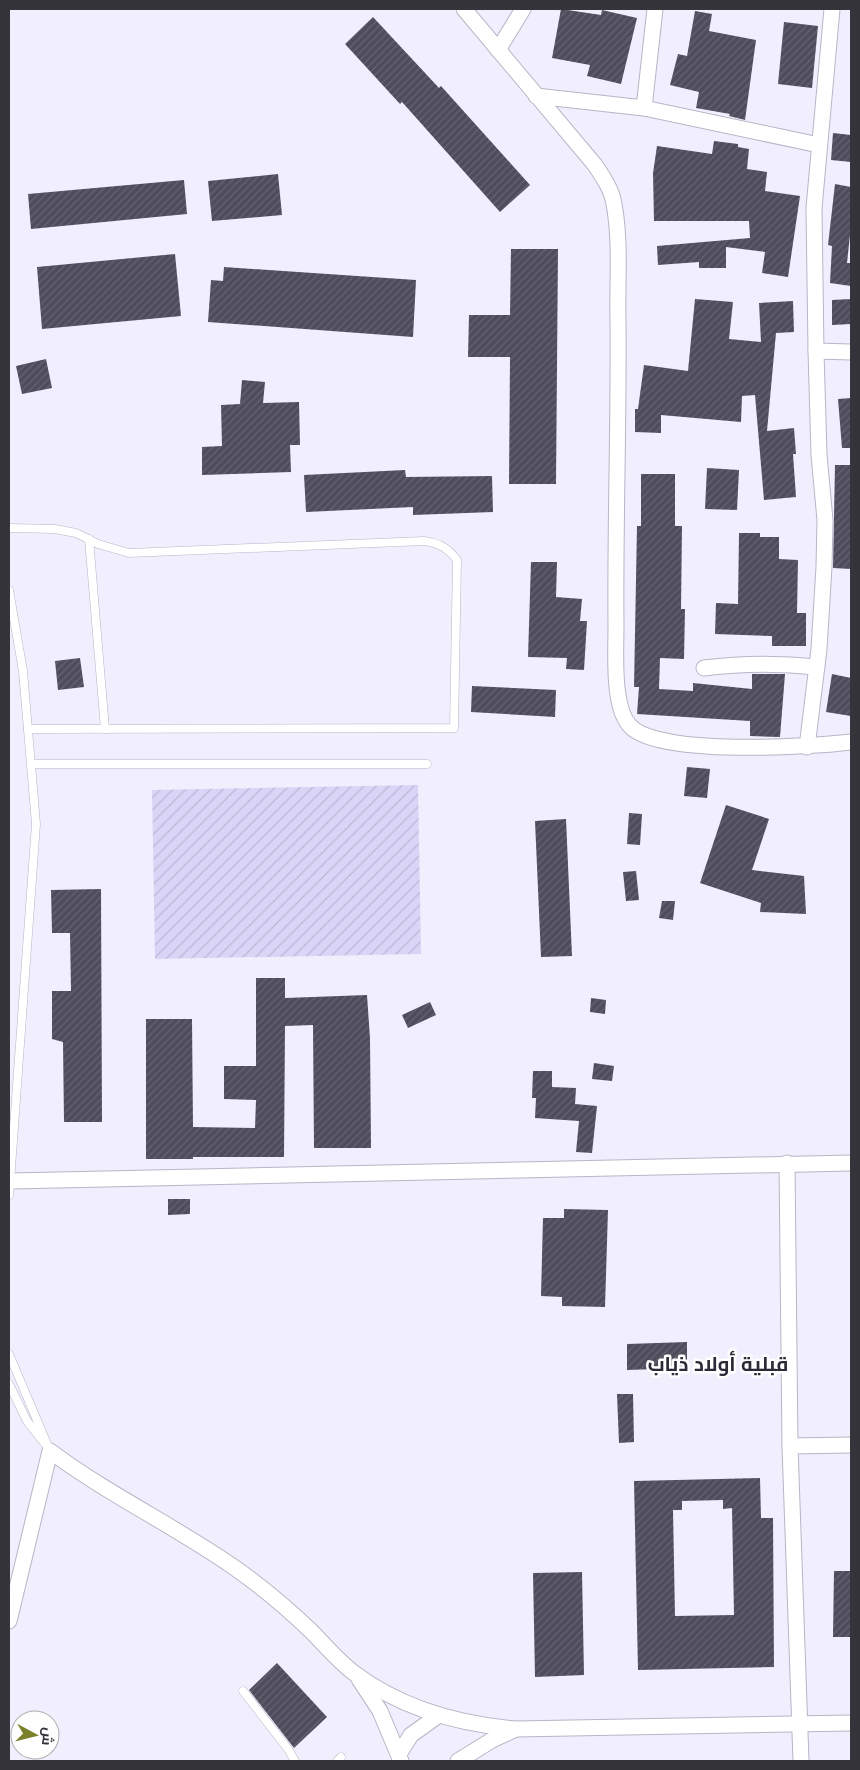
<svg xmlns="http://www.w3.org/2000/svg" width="860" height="1770" viewBox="0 0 860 1770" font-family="Arial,Cairo,sans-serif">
	<defs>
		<pattern id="garden-furrows" width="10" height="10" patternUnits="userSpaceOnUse" patternTransform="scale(1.25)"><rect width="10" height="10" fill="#dad4f7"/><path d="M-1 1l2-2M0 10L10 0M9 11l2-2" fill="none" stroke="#bcb7d5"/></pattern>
		<pattern id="building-hatch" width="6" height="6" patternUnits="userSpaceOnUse" patternTransform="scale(1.25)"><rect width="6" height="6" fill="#4f4d5c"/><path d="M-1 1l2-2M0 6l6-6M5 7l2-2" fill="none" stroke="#666471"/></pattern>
	</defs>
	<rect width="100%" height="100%" fill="#f1effe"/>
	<path fill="url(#garden-furrows)" d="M418,785L421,954L155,959L152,790Z"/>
	<g fill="url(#building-hatch)" fill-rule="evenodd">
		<path d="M561,9L601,15L602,10L637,18L621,84L587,76L590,65L552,58Z"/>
		<path d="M695,11L712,14L709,31L756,40L745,120L729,116L730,114L696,108L699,92L670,85L678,54L687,56Z"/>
		<path d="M373,17L439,88L441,86L530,185L500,212L402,102L400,104L345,44Z"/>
		<path d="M784,22L818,26L812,88L778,84Z"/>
		<path d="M833,133L851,135V162L831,160Z"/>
		<path d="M714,141L738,144V147L749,149L747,169L767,172L765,191L800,196L788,277L762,273L765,252L726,247V268H699V262L658,265L657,246L750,238L749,221H654L653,173L657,146L712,154Z"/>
		<path d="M278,174L282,215L212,221L208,181Z"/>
		<path d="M184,180L187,214L31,229L28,194Z"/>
		<path d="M835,184L851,187V226L847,263H851V286L830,283L832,246L828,245Z"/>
		<path d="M511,249H558L556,484H509L510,357H468L469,315H510Z"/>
		<path d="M175,254L181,316L42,329L37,267Z"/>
		<path d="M224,267L416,280L413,337L208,322L211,280L223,281Z"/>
		<path d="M695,299L733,302L729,339L761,342L759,303L793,301L794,332L776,333L767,431L794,428L796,454H793L796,497L764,500L755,395L742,396L741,422L661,415V433L635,432V409H638L644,365L688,371Z"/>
		<path d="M851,299V324L832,325V300Z"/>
		<path d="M46,359L52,388L22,394L16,366Z"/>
		<path d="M242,380L265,382L263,403L299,402L300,445H290L291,472L202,475V447L222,446L221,405L240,404Z"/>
		<path d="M851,398V448H842L838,399Z"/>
		<path d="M835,465H851V569L833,568Z"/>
		<path d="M707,468L739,470L737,510L705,509Z"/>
		<path d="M405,470L406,477L492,476L493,512L413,515V507L306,512L304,475Z"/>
		<path d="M641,474H675V526H682L681,609H685L684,659L660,658L659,689L693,691V683L752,689V674H785L780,737L750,736V721L637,714L639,687H634L637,526H641Z"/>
		<path d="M739,533H760V537H779V559L798,560L797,613H806V646H772V636L715,634L716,603L738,604Z"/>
		<path d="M531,562H557L556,597L582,599L580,621H587L584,670L566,669L567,658L528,657Z"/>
		<path d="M80,658L84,687L58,690L55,661Z"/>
		<path d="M832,674L851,678V716L826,712Z"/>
		<path d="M472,686L556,690L555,717L471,712Z"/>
		<path d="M687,767L710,769L707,798L684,796Z"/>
		<path d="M726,805L769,819L752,870L804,876L806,914L760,912L761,903L700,883Z"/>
		<path d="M629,813L642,814L640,845L627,844Z"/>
		<path d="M566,819L572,956L541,957L535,821Z"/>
		<path d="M636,871L639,900L626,901L623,872Z"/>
		<path d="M101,889L102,1122H64L63,1042L52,1039V991H71L70,933H52L51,890Z"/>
		<path d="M662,901H675L673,920L659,918Z"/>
		<path d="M256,978H285V998L367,995L370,1038L371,1148H314L313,1025L285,1026L284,1157H193V1159H146V1019H192L193,1127L255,1128L256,1100L224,1099V1066H256Z"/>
		<path d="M591,998L606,1000L605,1014L590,1012Z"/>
		<path d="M430,1002L436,1015L408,1028L402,1015Z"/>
		<path d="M594,1063L614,1066L612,1081L592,1079Z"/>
		<path d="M533,1071H552V1087L576,1088L575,1104L597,1106L592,1153L576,1152L579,1121L535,1118L536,1098H532Z"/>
		<path d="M168,1199H190V1214L168,1215Z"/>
		<path d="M564,1209L608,1210L605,1307L562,1306V1297L541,1296L543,1218H564Z"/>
		<path d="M687,1342V1368L627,1370V1344Z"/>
		<path d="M617,1394H633L634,1442L619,1443Z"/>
		<path d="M760,1478L761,1518H773L774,1667L638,1670L634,1481ZM723,1500V1509L732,1508L734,1615L675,1616L673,1510H682V1501Z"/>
		<path d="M834,1571H851V1637H833Z"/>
		<path d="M582,1572L584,1675L535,1677L533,1573Z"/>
		<path d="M277,1663L327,1717L294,1748L249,1690Z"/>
	</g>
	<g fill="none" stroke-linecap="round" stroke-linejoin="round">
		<g stroke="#b8b5c6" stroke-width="9">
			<g id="lane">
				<path d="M9,528L55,529L76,533L98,544L129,553L424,541C439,543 448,548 457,560L454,728L28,729"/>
				<path d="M89,539L105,729"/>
				<path d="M9,590L23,671L36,824L9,1195"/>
				<path d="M32,764H427"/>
				<path d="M9,1354L50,1451"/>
				<path d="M9,1384L27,1421L45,1444"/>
				<path d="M243,1691L288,1749L295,1761"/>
				<path d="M337,1761L341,1757"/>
			</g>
		</g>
		<g stroke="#b8b5c6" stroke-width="17">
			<g id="street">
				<path d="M464,9L595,165C603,177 612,190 614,204C621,242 617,282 618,320C619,422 615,525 616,627C616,654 612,709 631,727C661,756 810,747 851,742"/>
				<path d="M498,50L523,9"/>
				<path d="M536,96L644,108L655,9"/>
				<path d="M644,108L819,145"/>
				<path d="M816,351L851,352"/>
				<path d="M704,668C743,663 779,663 817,667"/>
				<path d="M807,747L819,649L824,567L825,520L819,455L816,351L814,208L832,9"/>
				<path d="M787,1163L790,1446L801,1761"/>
				<path d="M11,1181L851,1163"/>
				<path d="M790,1446L851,1445"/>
				<path d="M9,1621L50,1451C109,1495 175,1526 235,1568C262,1587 287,1608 311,1631C325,1645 338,1661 354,1673C402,1709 458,1724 516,1729L851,1723"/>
				<path d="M359,1679L380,1711L401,1761"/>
				<path d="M399,1754L411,1735L439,1715"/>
				<path d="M458,1761L492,1740L516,1729"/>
			</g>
		</g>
		<use href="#lane" stroke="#fff" stroke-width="8"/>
		<use href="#street" stroke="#fff" stroke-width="15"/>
	</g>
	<g text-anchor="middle" stroke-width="5" stroke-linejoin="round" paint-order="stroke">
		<g font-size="20" font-weight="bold" fill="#2c2a37" stroke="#fefefe">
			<text x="718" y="1371">قبلية أولاد ذياب</text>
		</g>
	</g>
	<rect width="860" height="1770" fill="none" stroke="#35343b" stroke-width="20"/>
	<g transform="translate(35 1735) rotate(97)"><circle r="24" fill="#fefefe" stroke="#aeadb0"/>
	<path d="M0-4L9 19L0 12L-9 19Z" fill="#7b802a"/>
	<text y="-8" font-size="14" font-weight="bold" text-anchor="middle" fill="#35343b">ش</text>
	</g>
</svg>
